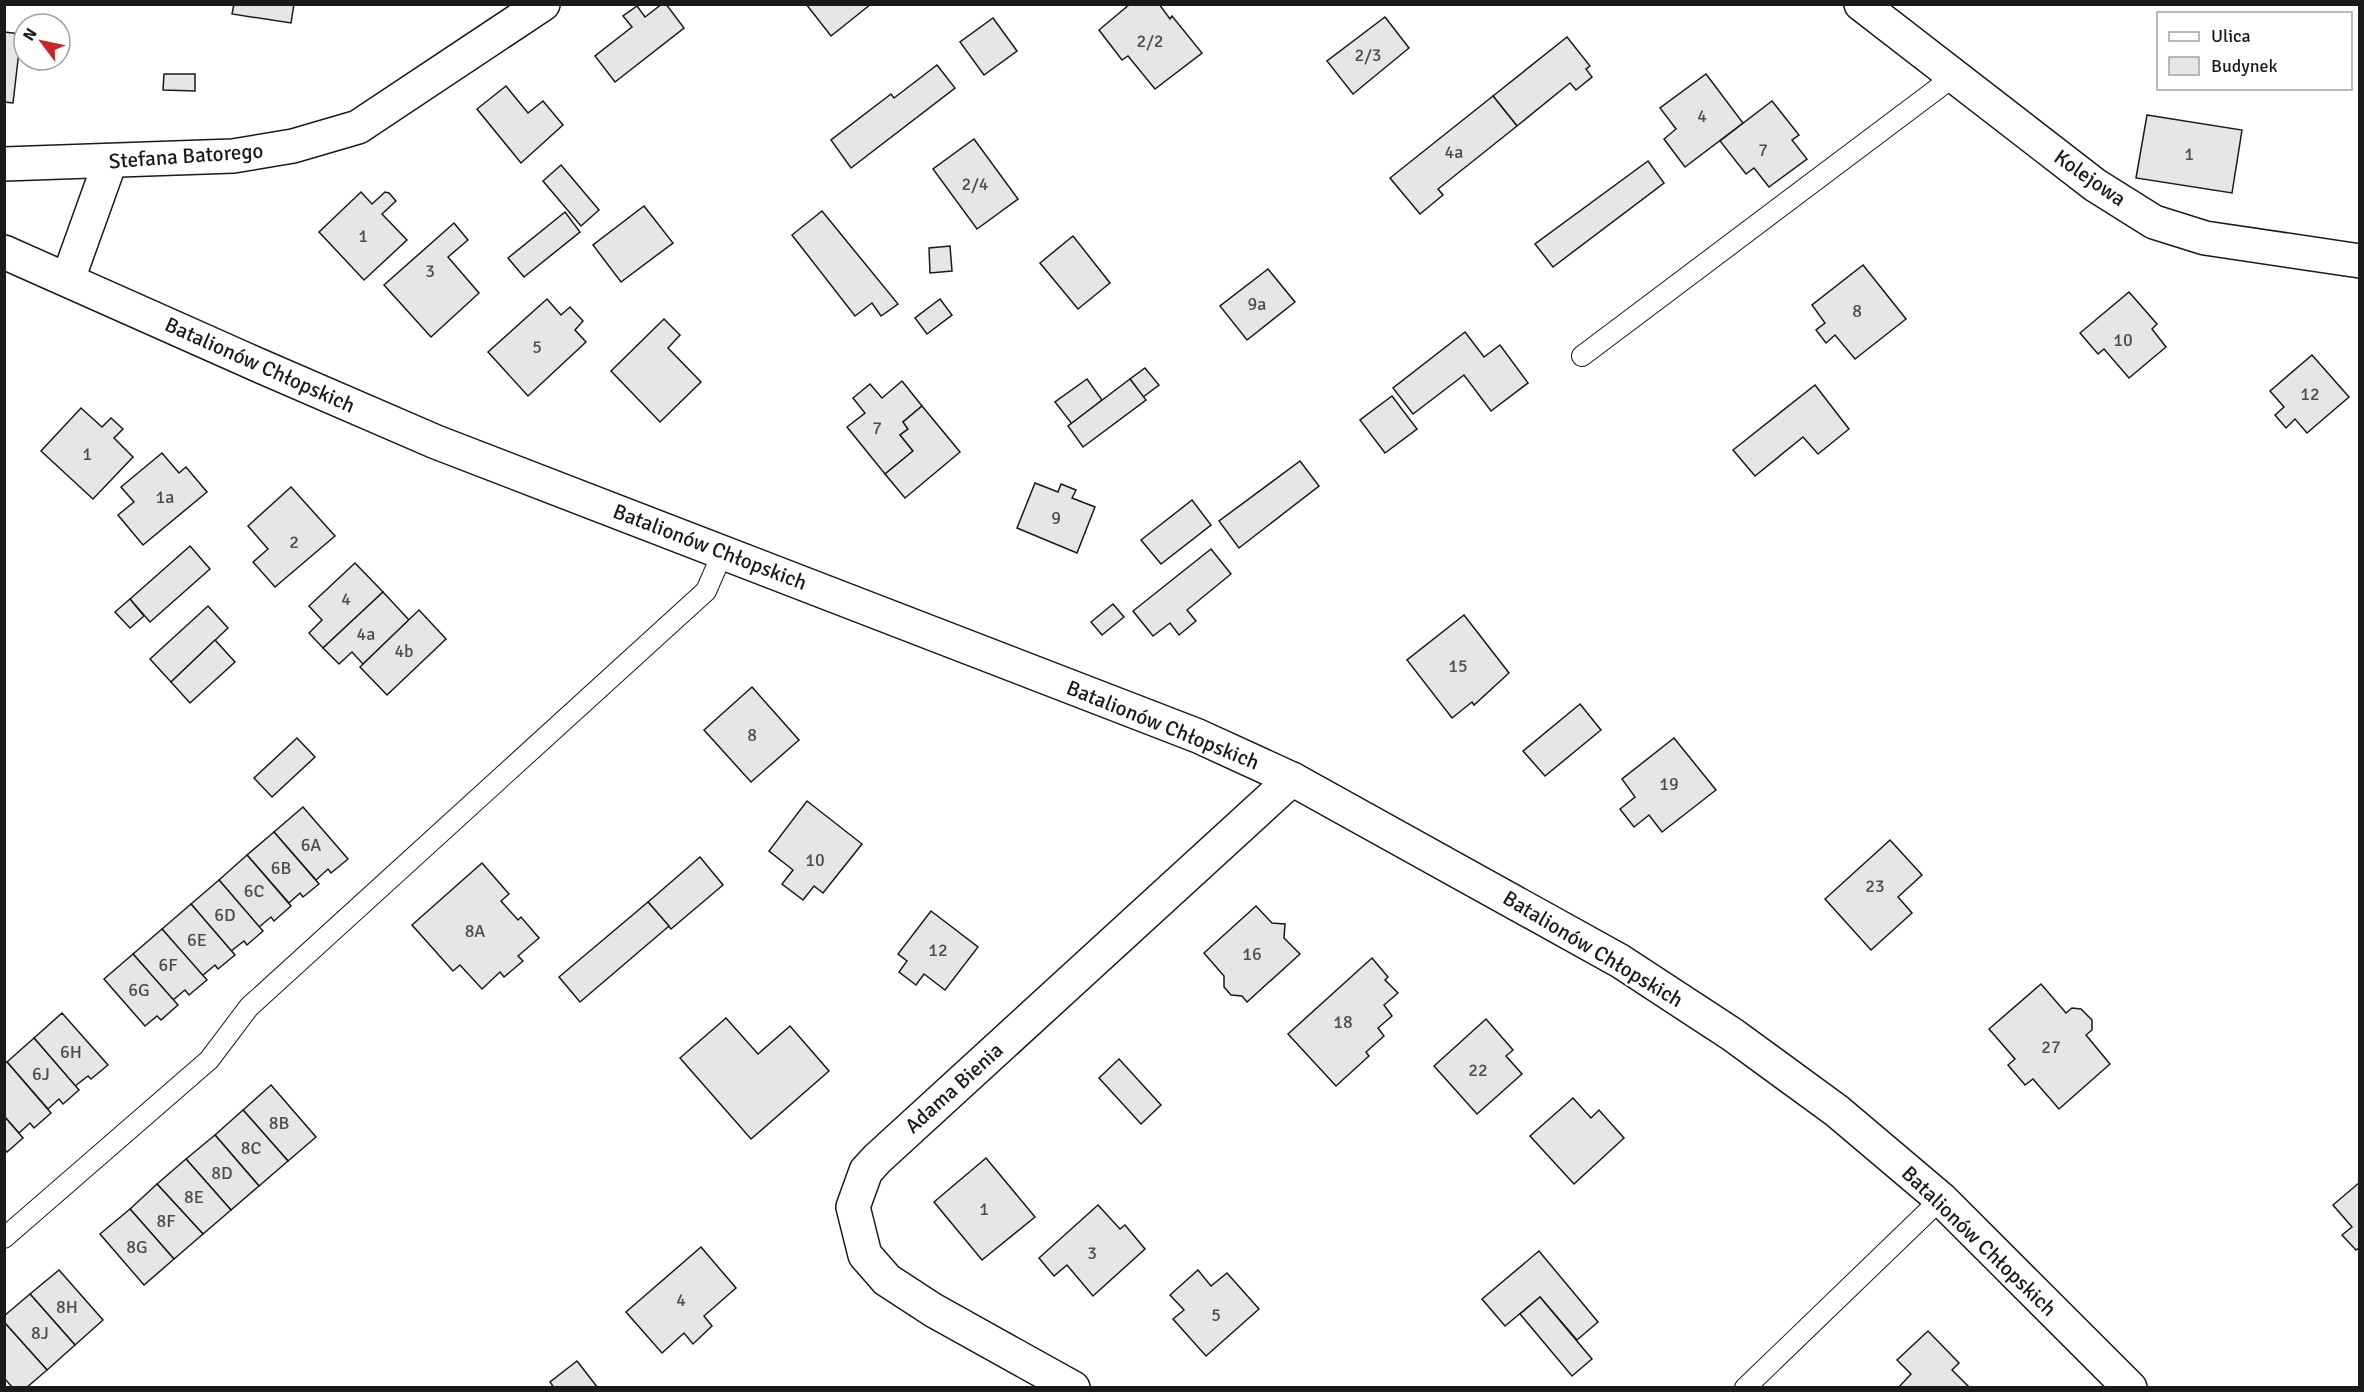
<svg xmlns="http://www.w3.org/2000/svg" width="2364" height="1392" viewBox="0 0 2364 1392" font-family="Signika,sans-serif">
	<rect width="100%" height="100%" fill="#fff"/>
	<g fill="#e6e6e6" stroke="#1a1a1a" stroke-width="1.5">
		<path d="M234,4H294L291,23L232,14Z"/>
		<path d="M662,4H666L684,28L615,82L595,56L632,27L623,16L637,6L645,17Z"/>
		<path d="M806,4H871L831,36Z"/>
		<path d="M1130,4H1159L1170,19L1172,16L1202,53L1155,89L1128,56L1122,60L1099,30Z"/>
		<path d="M1385,17L1409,48L1353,94L1327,61Z"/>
		<path d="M993,18L1017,51L984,75L960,42Z"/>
		<path d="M4,32L21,34L13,103L4,102Z"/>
		<path d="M1567,37L1590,66L1586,69L1592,77L1576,90L1570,83L1517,126L1493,96Z"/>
		<path d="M937,65L955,88L851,168L831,140L891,94L894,98Z"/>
		<path d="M164,74H195V91L163,90Z"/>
		<path d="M1706,74L1743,123L1685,167L1664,139L1676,129L1660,108Z"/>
		<path d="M506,86L528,113L543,101L563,125L521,163L477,109Z"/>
		<path d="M1493,96L1517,126L1438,189L1443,195L1420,214L1390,178Z"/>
		<path d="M1772,101L1799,135L1792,140L1807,159L1769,187L1754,168L1746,174L1720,141Z"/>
		<path d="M2147,115L2242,130L2232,193L2136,178Z"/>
		<path d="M974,139L1018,199L977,229L933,169Z"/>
		<path d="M1648,161L1664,183L1553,267L1535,244Z"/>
		<path d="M561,165L599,210L581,226L543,181Z"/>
		<path d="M361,192L372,204L385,192L389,193L396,201L382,214L407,240L364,280L319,232Z"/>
		<path d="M644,206L673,243L621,282L593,245Z"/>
		<path d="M822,211L898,304L881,316L872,303L855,316L792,235Z"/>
		<path d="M565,212L580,232L524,277L508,258Z"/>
		<path d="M454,223L468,240L448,257L479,293L431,337L384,285Z"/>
		<path d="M1073,236L1110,283L1078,309L1040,263Z"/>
		<path d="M950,246L952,271L930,273L929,248Z"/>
		<path d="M1863,265L1906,319L1855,359L1835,335L1826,343L1816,330L1825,323L1812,305Z"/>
		<path d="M1268,269L1295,302L1247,340L1220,306Z"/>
		<path d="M2129,292L2157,324L2152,329L2166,347L2129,378L2104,349L2098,354L2080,333Z"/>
		<path d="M547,299L561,315L570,307L583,321L575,330L586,342L528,396L488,352Z"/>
		<path d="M940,299L952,315L927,334L915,318Z"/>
		<path d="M664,319L680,335L668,348L701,382L660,422L611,371Z"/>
		<path d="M1465,332L1484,357L1500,345L1528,383L1491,411L1464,375L1413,414L1393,388Z"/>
		<path d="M2312,355L2349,397L2307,433L2295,419L2286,428L2275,415L2284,407L2270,391Z"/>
		<path d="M1145,368L1159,385L1143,397L1130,379Z"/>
		<path d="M1087,379L1102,400L1072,424L1055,402Z"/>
		<path d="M1130,379L1146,400L1083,447L1068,426Z"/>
		<path d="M902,381L922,406L903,422L908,429L900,435L913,451L885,474L847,427L865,413L853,398L870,384L882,398Z"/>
		<path d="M1815,385L1849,429L1818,454L1803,437L1755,476L1733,450Z"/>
		<path d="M1392,396L1417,429L1385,453L1360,420Z"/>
		<path d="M922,406L960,452L905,498L885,474L913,451L900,435L908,429L903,422Z"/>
		<path d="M81,408L102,427L111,418L123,429L114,438L133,457L93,499L41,451Z"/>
		<path d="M162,453L179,473L186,467L207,492L143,545L118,515L134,502L121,487Z"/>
		<path d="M1300,461L1319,486L1239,548L1219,521Z"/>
		<path d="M1035,483L1058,492L1061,484L1076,490L1072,498L1095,507L1077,553L1017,528Z"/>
		<path d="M291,487L335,536L275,587L253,562L268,549L248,526Z"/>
		<path d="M1192,500L1211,525L1161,564L1141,540Z"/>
		<path d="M190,546L210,569L150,622L130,599Z"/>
		<path d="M1211,549L1231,574L1187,610L1196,621L1179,635L1170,623L1153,636L1133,611Z"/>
		<path d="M355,563L383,592L323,648L309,633L322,620L309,606Z"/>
		<path d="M383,592L409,620L363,664L352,652L339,664L323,648Z"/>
		<path d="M130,599L144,616L130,628L115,612Z"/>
		<path d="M1113,604L1124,617L1102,635L1091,622Z"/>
		<path d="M208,606L228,628L171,682L150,659Z"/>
		<path d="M419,610L446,639L387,695L360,667Z"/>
		<path d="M1464,615L1509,673L1474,705L1472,702L1452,718L1407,660Z"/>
		<path d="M215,640L235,662L190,703L171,682Z"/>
		<path d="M752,687L799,740L751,782L704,730Z"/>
		<path d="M1580,704L1601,730L1545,776L1523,751Z"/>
		<path d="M297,738L315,757L272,797L254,778Z"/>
		<path d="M1674,738L1716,790L1662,832L1649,815L1634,827L1620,809L1635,797L1622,779Z"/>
		<path d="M807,801L862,844L823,893L814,886L803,900L782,884L793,870L769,851Z"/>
		<path d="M303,807L348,859L331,873L328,869L316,880L274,832Z"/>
		<path d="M274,832L319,884L303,897L300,893L289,903L247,855Z"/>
		<path d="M1890,840L1922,875L1898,897L1912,913L1871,950L1825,899Z"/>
		<path d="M247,855L291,906L274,921L271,917L259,927L219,880Z"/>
		<path d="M700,857L723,885L671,929L648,902Z"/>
		<path d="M482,863L509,894L501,901L518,920L521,917L539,938L518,956L523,961L504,977L500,972L482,989L460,965L453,971L412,925Z"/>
		<path d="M219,880L263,931L247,945L244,941L231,951L191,904Z"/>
		<path d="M648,902L669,926L580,1002L559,977Z"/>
		<path d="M191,904L235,955L218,969L215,965L202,976L162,929Z"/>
		<path d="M1256,906L1272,923L1285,924L1284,938L1300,954L1247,1002L1242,996L1231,995L1224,987V976L1204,953Z"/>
		<path d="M931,911L978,947L945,990L924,974L916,985L899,972L907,961L898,954Z"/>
		<path d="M162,929L207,980L189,995L185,990L173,1000L133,954Z"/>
		<path d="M133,954L178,1005L161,1020L157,1016L145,1026L104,979Z"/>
		<path d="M1372,958L1388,977L1385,980L1398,993L1384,1005L1392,1016L1378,1028L1384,1036L1366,1052L1369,1056L1336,1086L1288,1034Z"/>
		<path d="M2041,984L2066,1013L2072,1008L2081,1009L2092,1020V1030L2086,1035L2110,1064L2059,1109L2033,1079L2025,1085L2008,1065L2015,1059L1989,1029Z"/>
		<path d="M62,1013L108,1065L91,1079L88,1076L75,1086L34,1038Z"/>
		<path d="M726,1018L758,1054L790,1026L829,1071L751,1139L680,1058Z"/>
		<path d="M1486,1019L1513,1050L1506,1056L1522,1074L1477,1114L1434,1066Z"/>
		<path d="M34,1038L79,1090L63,1104L59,1099L48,1109L7,1062Z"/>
		<path d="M1119,1059L1161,1105L1141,1124L1099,1078Z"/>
		<path d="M7,1062L51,1113L34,1128L30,1123L19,1133L4,1116V1064Z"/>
		<path d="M271,1085L316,1137L288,1161L243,1110Z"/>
		<path d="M1573,1098L1591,1118L1599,1110L1624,1138L1574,1184L1530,1136Z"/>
		<path d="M243,1110L288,1161L259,1186L215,1135Z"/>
		<path d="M4,1116L23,1138L7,1152L4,1149Z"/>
		<path d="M215,1135L259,1186L231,1210L186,1159Z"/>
		<path d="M986,1158L1035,1217L982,1260L934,1202Z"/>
		<path d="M186,1159L231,1210L203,1234L157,1184Z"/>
		<path d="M2360,1182V1247L2356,1250L2342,1235L2352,1227L2333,1205Z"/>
		<path d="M157,1184L203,1234L174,1259L130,1209Z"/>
		<path d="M1098,1205L1120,1229L1125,1225L1145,1249L1093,1296L1067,1265L1054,1276L1039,1258Z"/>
		<path d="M130,1209L174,1259L144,1285L100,1234Z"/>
		<path d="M701,1247L736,1288L704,1316L712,1326L693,1344L684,1333L662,1353L626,1312Z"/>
		<path d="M1539,1251L1598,1322L1577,1340L1540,1297L1505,1326L1482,1299Z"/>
		<path d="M59,1270L103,1320L75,1345L30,1294Z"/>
		<path d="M1198,1270L1211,1286L1227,1273L1259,1309L1206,1356L1173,1319L1184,1310L1170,1295Z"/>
		<path d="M30,1294L75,1345L47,1370L4,1322V1316Z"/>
		<path d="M1540,1297L1592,1359L1572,1376L1520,1314Z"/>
		<path d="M4,1322L47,1370L26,1388H13L4,1378Z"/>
		<path d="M1928,1331L1959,1363L1952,1370L1970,1388H1898L1911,1374L1897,1360Z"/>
		<path d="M577,1361L598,1388H554L550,1382Z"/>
	</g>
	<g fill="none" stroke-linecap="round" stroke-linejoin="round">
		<g stroke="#1a1a1a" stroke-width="22">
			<g id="lane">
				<path d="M1582,356L1953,77"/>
				<path d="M4,1238L209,1060L249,1007L706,591L723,552"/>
				<path d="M1745,1388L1941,1199"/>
			</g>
		</g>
		<g stroke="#1a1a1a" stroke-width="36">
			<g id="street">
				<path d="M1861,4L2095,185L2154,222L2205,238L2360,261"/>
				<path d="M4,164L233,156L293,146L358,127L543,4"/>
				<path d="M68,279L110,162"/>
				<path d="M1073,1388L933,1310L887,1280L865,1255L853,1207L866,1171L877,1159L1292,779"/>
			</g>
		</g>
		<g stroke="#1a1a1a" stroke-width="36">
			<path id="secondary" d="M4,252L258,365L436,442L1198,736L1292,779L1620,961L1733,1035L1837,1111L1941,1199L2130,1388"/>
		</g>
		<use href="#lane" stroke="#fff" stroke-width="20"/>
		<use href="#street" stroke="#fff" stroke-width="33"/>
		<use href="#secondary" stroke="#fff" stroke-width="33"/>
	</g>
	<g text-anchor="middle" stroke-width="4.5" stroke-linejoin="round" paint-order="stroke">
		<g font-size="18" fill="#4d4d4d">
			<text x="1150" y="47">2/2</text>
			<text x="1368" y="61">2/3</text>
			<text x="1702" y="122">4</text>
			<text x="1763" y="156">7</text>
			<text x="1454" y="158">4a</text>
			<text x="2189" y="160">1</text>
			<text x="975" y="190">2/4</text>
			<text x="363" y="242">1</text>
			<text x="430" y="277">3</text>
			<text x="1257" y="310">9a</text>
			<text x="1857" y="317">8</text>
			<text x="2123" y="346">10</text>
			<text x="537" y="353">5</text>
			<text x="2310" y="400">12</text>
			<text x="877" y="434">7</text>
			<text x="87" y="460">1</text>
			<text x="165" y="503">1a</text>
			<text x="1056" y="524">9</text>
			<text x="294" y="548">2</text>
			<text x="346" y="605">4</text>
			<text x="366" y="640">4a</text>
			<text x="404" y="657">4b</text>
			<text x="1458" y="672">15</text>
			<text x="752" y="741">8</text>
			<text x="1669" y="790">19</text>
			<text x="311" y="851">6A</text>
			<text x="815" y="866">10</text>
			<text x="281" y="874">6B</text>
			<text x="1875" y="892">23</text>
			<text x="254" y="897">6C</text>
			<text x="225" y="921">6D</text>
			<text x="475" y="937">8A</text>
			<text x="197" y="946">6E</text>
			<text x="938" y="956">12</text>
			<text x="1252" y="960">16</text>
			<text x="168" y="971">6F</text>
			<text x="139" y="996">6G</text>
			<text x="1343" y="1028">18</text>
			<text x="2051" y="1053">27</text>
			<text x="71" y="1058">6H</text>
			<text x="1478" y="1076">22</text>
			<text x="41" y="1080">6J</text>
			<text x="279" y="1129">8B</text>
			<text x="251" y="1154">8C</text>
			<text x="222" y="1179">8D</text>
			<text x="194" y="1203">8E</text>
			<text x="984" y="1215">1</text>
			<text x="166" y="1227">8F</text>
			<text x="137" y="1253">8G</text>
			<text x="1092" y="1259">3</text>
			<text x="681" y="1306">4</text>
			<text x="67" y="1313">8H</text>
			<text x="1216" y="1321">5</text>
			<text x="40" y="1339">8J</text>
		</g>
		<g font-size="21" fill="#1a1a1a" stroke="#fff">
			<text transform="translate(186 156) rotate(-4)" y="7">Stefana Batorego</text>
			<text transform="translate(2090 178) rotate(35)" y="7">Kolejowa</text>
			<text transform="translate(260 365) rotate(24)" y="7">Batalionów Chłopskich</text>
			<text transform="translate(710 547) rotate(21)" y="7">Batalionów Chłopskich</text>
			<text transform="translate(1163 725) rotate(22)" y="7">Batalionów Chłopskich</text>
			<text transform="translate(1593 949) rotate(31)" y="7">Batalionów Chłopskich</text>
			<text transform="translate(954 1088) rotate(-42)" y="7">Adama Bienia</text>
			<text transform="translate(1979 1241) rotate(44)" y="7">Batalionów Chłopskich</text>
		</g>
	</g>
	<rect width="2364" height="1392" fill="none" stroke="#1a1a1a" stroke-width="12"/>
	<rect x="2157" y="12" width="195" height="78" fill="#ffffff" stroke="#a3a3a3" stroke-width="1.5"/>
	<rect x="2169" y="32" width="30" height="9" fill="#ffffff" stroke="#a3a3a3" stroke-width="1.5"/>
	<text x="2211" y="42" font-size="18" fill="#1a1a1a">Ulica</text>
	<rect x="2169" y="57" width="30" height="18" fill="#e6e6e6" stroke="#a3a3a3" stroke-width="1.5"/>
	<text x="2211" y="72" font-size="18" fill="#1a1a1a">Budynek</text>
	<g transform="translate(42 42) rotate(302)"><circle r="28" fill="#ffffff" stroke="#a3a3a3" stroke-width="1.5"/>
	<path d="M0-4.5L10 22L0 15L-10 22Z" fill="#c62828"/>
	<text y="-9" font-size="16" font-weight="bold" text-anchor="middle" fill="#1a1a1a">N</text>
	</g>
</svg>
